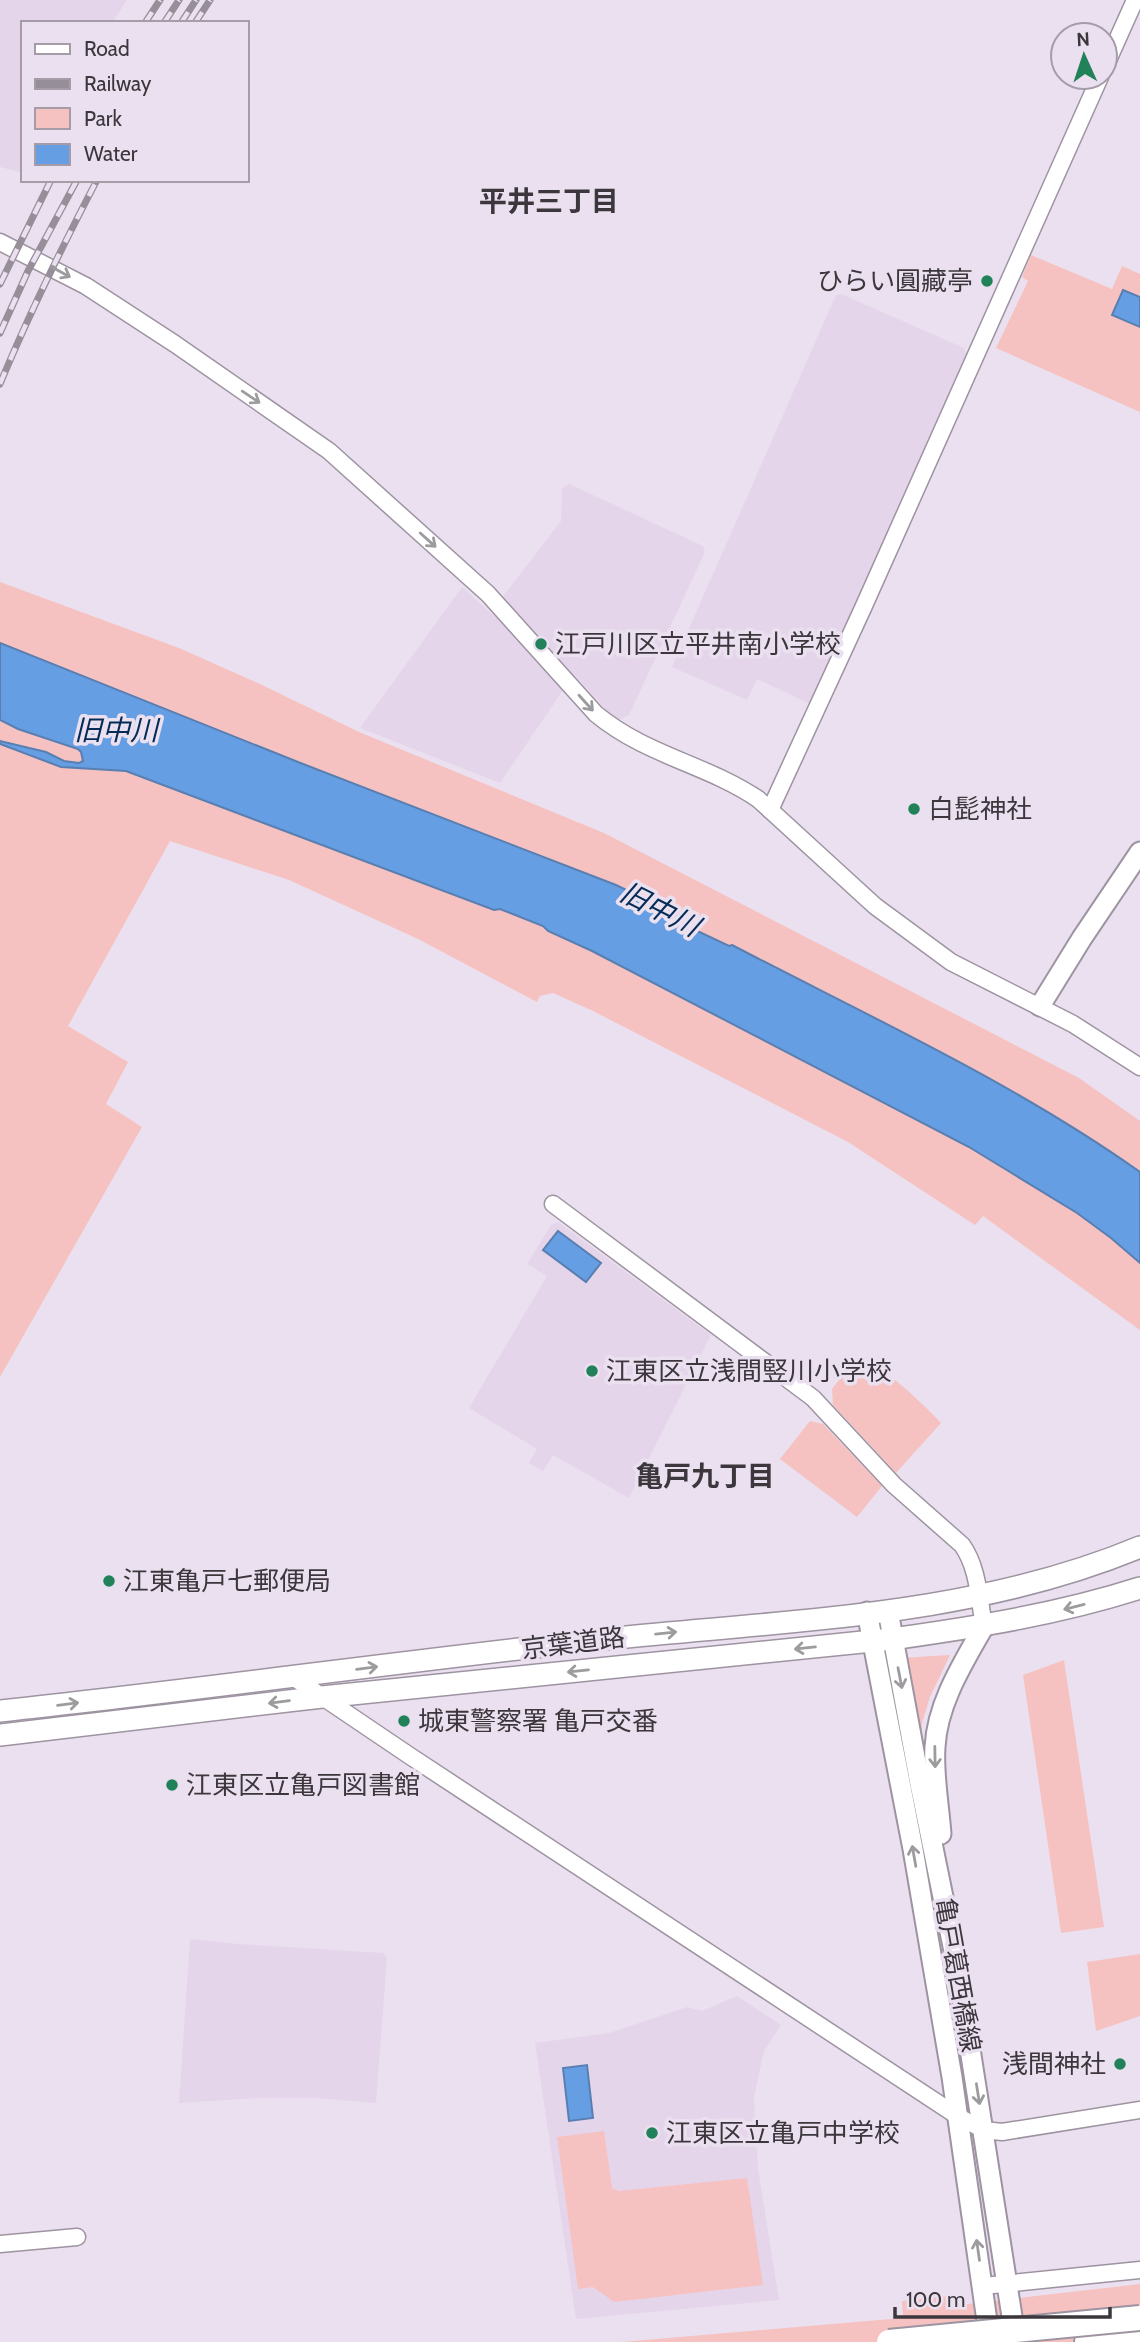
<svg xmlns="http://www.w3.org/2000/svg" width="1140" height="2342" viewBox="0 0 1140 2342" font-family="Cabin,'Noto Sans JP',sans-serif">
	<rect width="100%" height="100%" fill="#ebe0ef"/>
	<g fill="#e5d5eb">
		<path d="M0,0H127L112,23H23V173L0,167Z"/>
		<path d="M841,294L964,348L966,354L810,704L757,679L747,700L672,667L836,295Z"/>
		<path d="M569,484L703,546L705,552L629,715L618,720L607,711L574,674L500,783L360,728L462,587L493,615L504,601V595L561,521L562,488Z"/>
		<path d="M558,1222L711,1335L629,1498L553,1455L543,1471L529,1463L537,1449L469,1408L547,1276L527,1264L551,1225Z"/>
		<path d="M190,1939L238,1944L383,1953L387,1958L376,2103L314,2098H260L179,2103Z"/>
		<path d="M737,1996L781,2025L764,2051L754,2097L758,2168L779,2300L576,2319L535,2043L609,2033L687,2007L702,2011Z"/>
	</g>
	<g fill="#f6c2c1">
		<path d="M1031,255L1112,289L1122,266L1140,274V412L996,348L1028,281L1022,277Z"/>
		<path d="M0,582L179,648L262,685L359,732L604,833L1079,1078L1140,1121V1172C1013,1083 870,1017 732,945L729,946L691,928L690,924L670,911L616,885L298,762L0,643Z"/>
		<path d="M0,720L18,729L78,749L81,752L83,761C68,767 54,755 39,750C26,746 13,744 0,741Z"/>
		<path d="M0,744L61,767L126,771L493,910C505,908 540,923 549,931L592,951L969,1147L1077,1213L1111,1238L1140,1263V1330L983,1216L975,1225L848,1142L593,1011L553,993L540,996L537,1002L418,939L289,880L170,841L68,1026L128,1062L106,1104L142,1127L0,1377Z"/>
		<path d="M857,1357C882,1364 922,1403 941,1423L896,1473L833,1405L832,1389Z"/>
		<path d="M810,1421L823,1424L882,1486L857,1517L780,1459Z"/>
		<path d="M950,1655L930,1697L922,1723L921,1751L899,1658Z"/>
		<path d="M1064,1660L1104,1927L1061,1933L1023,1675Z"/>
		<path d="M1140,1954V2016L1096,2031L1087,1962Z"/>
		<path d="M604,2131L612,2188L619,2191L747,2178L763,2285L614,2302L593,2287L578,2289L557,2137Z"/>
		<path d="M1140,2284V2342H622L903,2318L902,2301L949,2296L950,2306Z"/>
	</g>
	<g fill="#669ee3" stroke="#597fb1" stroke-width="2">
		<path d="M1123,290L1140,297V327L1112,315Z"/>
		<path d="M0,643L298,762L616,885L670,911L690,924L691,928L729,946L732,945C870,1017 1013,1082 1140,1172V1263L1111,1238L1077,1213L969,1147L592,951L548,931L543,926L500,909L494,910L126,771L61,767L0,744V741L46,752L64,761L79,763L83,761L81,752L78,749L18,729L0,720Z"/>
		<path d="M558,1231L601,1263L586,1282L543,1250Z"/>
		<path d="M587,2065L593,2118L569,2121L563,2068Z"/>
	</g>
	<g fill="none" stroke-linecap="round" stroke-linejoin="round">
		<g stroke="#9d93a1" stroke-width="19">
			<g id="tertiary">
				<path d="M1105,67L1135,0"/>
				<path d="M0,242L86,286L175,344L329,451L488,594L596,714C647,756 706,764 758,799L875,906L951,962L1073,1024L1140,1067"/>
				<path d="M770,810L863,608L1100,77"/>
				<path d="M553,1204L813,1398L894,1485L962,1545C978,1567 979,1599 984,1626"/>
				<path d="M293,1677L410,1756L959,2117L984,2130L1002,2132L1140,2110"/>
				<path d="M0,2244L77,2237"/>
				<path d="M983,2286L1140,2270"/>
			</g>
		</g>
		<g stroke="#9d93a1" stroke-width="23">
			<g id="secondary">
				<path d="M1040,1006L1082,938L1140,852"/>
				<path d="M888,1611L920,1784L957,1966L1016,2342"/>
				<path d="M867,1612L913,1849L952,2077L990,2342"/>
				<path d="M941,1834C939,1805 933,1776 935,1747C937,1704 963,1663 984,1626"/>
			</g>
		</g>
		<g stroke="#9d93a1" stroke-width="24">
			<g id="trunk">
				<path d="M0,1711C206,1689 411,1660 616,1638C792,1620 975,1616 1140,1547"/>
				<path d="M0,1735L322,1697L892,1639C977,1627 1059,1614 1140,1588"/>
			</g>
		</g>
		<g stroke="#9d93a1" stroke-width="28">
			<path id="motorway" d="M1087,2342L1140,2337"/>
		</g>
		<use href="#tertiary" stroke="#fff" stroke-width="16"/>
		<use href="#secondary" stroke="#fff" stroke-width="19"/>
		<use href="#trunk" stroke="#fff" stroke-width="21"/>
		<use href="#motorway" stroke="#fff" stroke-width="24"/>
		<g stroke="#968f99" stroke-width="7">
			<g id="rail">
				<path d="M145,23L160,0"/>
				<path d="M164,23L179,0"/>
				<path d="M181,23L196,0"/>
				<path d="M195,23L210,0"/>
				<path d="M0,284L51,180"/>
				<path d="M0,333L28,271L77,180"/>
				<path d="M0,384C29,314 62,247 97,180"/>
			</g>
		</g>
		<use href="#rail" stroke="#ebe0ef" stroke-width="4.5" stroke-dasharray="13" stroke-linecap="butt"/>
		<g stroke="#9d93a1" stroke-width="28" stroke-linecap="butt">
			<path id="motorway-bridge" d="M889,2342L1140,2318"/>
		</g>
		<use href="#motorway-bridge" stroke="#fff" stroke-width="24"/>
	</g>
	<defs><path id="oneway-shaft" d="M-6 0H5M1.5-3L5.5 0L1.5 3" fill="none" stroke-width="1.6" stroke-linecap="round" stroke-linejoin="round" transform="scale(1.75)"/></defs>
	<g stroke="#9d9b9e">
		<use href="#oneway-shaft" transform="translate(61 272) rotate(29)"/>
		<use href="#oneway-shaft" transform="translate(251 397) rotate(34)"/>
		<use href="#oneway-shaft" transform="translate(428 540) rotate(42)"/>
		<use href="#oneway-shaft" transform="translate(586 703) rotate(48)"/>
		<use href="#oneway-shaft" transform="translate(1074 1607) rotate(166)"/>
		<use href="#oneway-shaft" transform="translate(666 1633) rotate(-6)"/>
		<use href="#oneway-shaft" transform="translate(805 1648) rotate(174)"/>
		<use href="#oneway-shaft" transform="translate(367 1668) rotate(-7)"/>
		<use href="#oneway-shaft" transform="translate(578 1671) rotate(174)"/>
		<use href="#oneway-shaft" transform="translate(900 1678) rotate(79)"/>
		<use href="#oneway-shaft" transform="translate(279 1702) rotate(173)"/>
		<use href="#oneway-shaft" transform="translate(68 1704) rotate(-7)"/>
		<use href="#oneway-shaft" transform="translate(935 1757) rotate(89)"/>
		<use href="#oneway-shaft" transform="translate(914 1856) rotate(-100)"/>
		<use href="#oneway-shaft" transform="translate(978 2094) rotate(81)"/>
		<use href="#oneway-shaft" transform="translate(978 2250) rotate(-98)"/>
	</g>
	<g fill="#218159" stroke="#ebe0ef" stroke-width="2.5">
		<circle cx="987" cy="281" r="7"/>
		<circle cx="541" cy="644" r="7"/>
		<circle cx="914" cy="809" r="7"/>
		<circle cx="592" cy="1371" r="7"/>
		<circle cx="109" cy="1581" r="7"/>
		<circle cx="404" cy="1721" r="7"/>
		<circle cx="172" cy="1785" r="7"/>
		<circle cx="1120" cy="2064" r="7"/>
		<circle cx="652" cy="2133" r="7"/>
	</g>
	<g text-anchor="middle" stroke-width="7" stroke-linejoin="round" paint-order="stroke">
		<g font-size="26" fill="#3b373d" stroke="#ebe0ef" text-anchor="start">
			<text x="973" y="290" text-anchor="end">ひらい圓藏亭</text>
			<text x="555" y="653">江戸川区立平井南小学校</text>
			<text x="928" y="818">白髭神社</text>
			<text x="606" y="1380">江東区立浅間竪川小学校</text>
			<text x="123" y="1590">江東亀戸七郵便局</text>
			<text x="418" y="1730">城東警察署 亀戸交番</text>
			<text x="186" y="1794">江東区立亀戸図書館</text>
			<text x="1106" y="2073" text-anchor="end">浅間神社</text>
			<text x="666" y="2142">江東区立亀戸中学校</text>
		</g>
		<g font-size="26" fill="#3b373d" stroke="#ebe0ef">
			<text transform="translate(573 1643) rotate(-7)" y="9">京葉道路</text>
			<text transform="translate(958 1975) rotate(80)" y="9">亀戸葛西橋線</text>
		</g>
		<g font-size="28" font-weight="bold" fill="#3b373d" stroke="#ebe0ef">
			<text x="549" y="211">平井三丁目</text>
			<text x="705" y="1486">亀戸九丁目</text>
		</g>
		<g font-size="28" font-style="italic" fill="#042b56" stroke="#ebe0ef">
			<text x="116" y="740">旧中川</text>
			<text transform="translate(660 909) rotate(27)" y="10">旧中川</text>
		</g>
	</g>
	<rect x="21" y="21" width="228" height="161" fill="#ebe0ef" stroke="#a59ca8" stroke-width="2"/>
	<rect x="35" y="44" width="35" height="10" fill="#ffffff" stroke="#a59ca8" stroke-width="2"/>
	<text x="84" y="56" font-size="21" fill="#3b373d">Road</text>
	<rect x="35" y="79" width="35" height="10" fill="#968f99" stroke="#a59ca8" stroke-width="2"/>
	<text x="84" y="91" font-size="21" fill="#3b373d">Railway</text>
	<rect x="35" y="108" width="35" height="21" fill="#f6c2c1" stroke="#a59ca8" stroke-width="2"/>
	<text x="84" y="126" font-size="21" fill="#3b373d">Park</text>
	<rect x="35" y="144" width="35" height="21" fill="#669ee3" stroke="#a59ca8" stroke-width="2"/>
	<text x="84" y="161" font-size="21" fill="#3b373d">Water</text>
	<g transform="translate(1084 56) rotate(357)"><circle r="33" fill="#ebe0ef" stroke="#a59ca8" stroke-width="2"/>
	<path d="M0-5L12 26L0 18L-12 26Z" fill="#218159"/>
	<text y="-10" font-size="19" font-weight="bold" text-anchor="middle" fill="#3b373d">N</text>
	</g>
	<path d="M895 2307v10h215v-10" fill="none" stroke="#3b373d" stroke-width="3.5"/>
	<text x="906" y="2307" font-size="21" fill="#3b373d" stroke="#ebe0ef" stroke-width="5" paint-order="stroke">100 m</text>
</svg>
